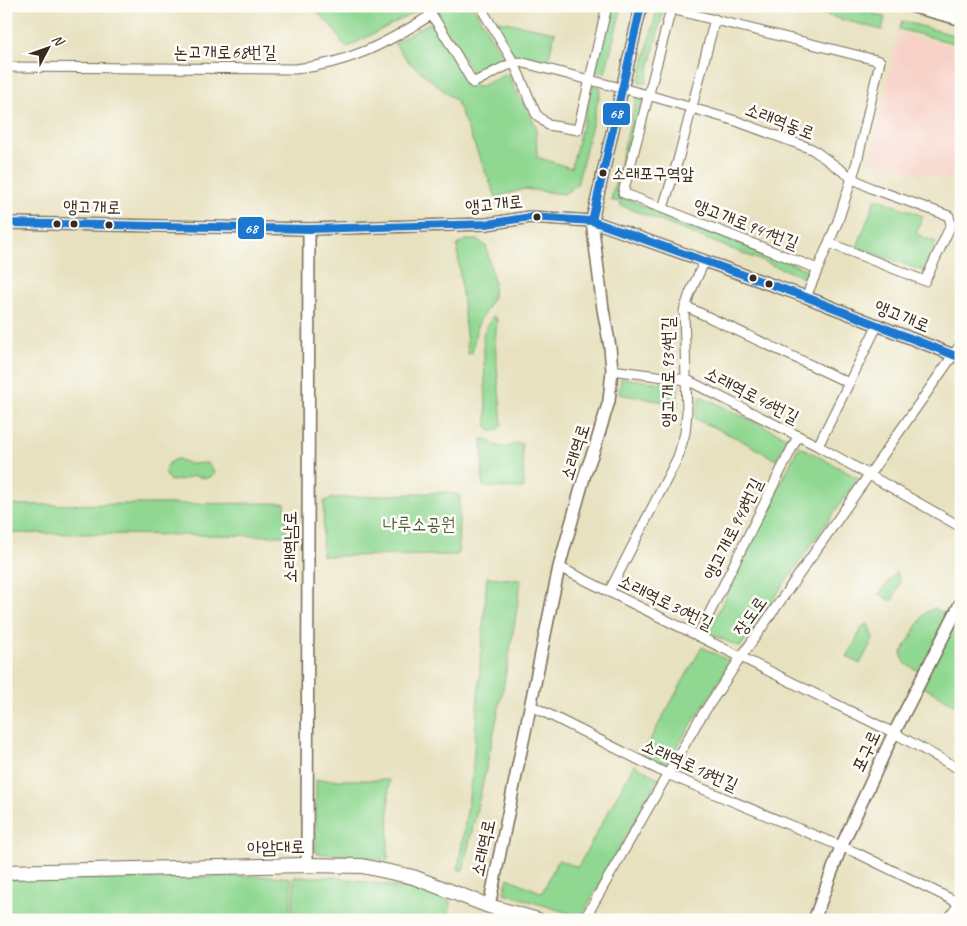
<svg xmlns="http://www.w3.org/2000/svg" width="967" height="926" viewBox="0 0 967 926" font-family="Caveat,'Poor Story',sans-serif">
	<rect width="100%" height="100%" fill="#fdfcf7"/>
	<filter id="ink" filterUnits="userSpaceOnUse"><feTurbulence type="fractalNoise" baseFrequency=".02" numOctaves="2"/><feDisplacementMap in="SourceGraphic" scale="10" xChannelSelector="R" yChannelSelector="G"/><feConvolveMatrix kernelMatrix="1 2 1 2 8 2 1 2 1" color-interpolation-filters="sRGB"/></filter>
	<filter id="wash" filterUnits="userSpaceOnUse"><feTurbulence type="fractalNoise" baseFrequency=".0096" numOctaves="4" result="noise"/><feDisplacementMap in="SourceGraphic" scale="20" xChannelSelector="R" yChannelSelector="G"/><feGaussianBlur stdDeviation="1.12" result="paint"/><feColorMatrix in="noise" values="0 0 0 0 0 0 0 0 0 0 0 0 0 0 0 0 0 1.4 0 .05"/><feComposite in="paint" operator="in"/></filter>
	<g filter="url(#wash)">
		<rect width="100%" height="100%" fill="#e7e1bf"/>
		<path fill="#f7d1c7" d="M898,33L961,48V183L870,161Z"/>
		<g fill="#90d892" stroke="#668158">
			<path d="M312,6H422L423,8L346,48L333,28Z"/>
			<path d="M432,6H473L505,61L475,76Z"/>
			<path d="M611,6H622L605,73L594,71Z"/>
			<path d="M658,6H664L646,83L639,82Z"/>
			<path d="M791,6H844L885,17L882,30Z"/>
			<path d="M494,20L555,32L547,65L515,57Z"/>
			<path d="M902,21L961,37V45L899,29Z"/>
			<path d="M431,22L477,88L507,74L536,126L537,157L571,168L593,85L601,88L577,185L564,194L524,189L496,197L456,101L408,61L394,43Z"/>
			<path d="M637,96L643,98L618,202L611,200Z"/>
			<path d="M621,197L808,270L805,278L620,205Z"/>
			<path d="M876,198L923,216L916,234L936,242L923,271L857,247Z"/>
			<path d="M465,240H478L486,246L494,282L493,297L477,326L472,353L468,354L457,245Z"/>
			<path d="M493,316L497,319L495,342L502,424C498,432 492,433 487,427L483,334Z"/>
			<path d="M621,378L679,385L677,407L664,402L619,394Z"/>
			<path d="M700,396L788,438L776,460L739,439L695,419Z"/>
			<path d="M482,439H486C494,444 500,450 510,446C515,444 516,443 522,444L524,488L483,487Z"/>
			<path d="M799,446L858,478L740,647L708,633Z"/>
			<path d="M179,459L190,464L208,463L214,471V475L206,478L193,476L181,480L170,481L165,473L166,466L173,460Z"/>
			<path d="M446,492L460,495L458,555L322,556L324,501L334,498Z"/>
			<path d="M285,503L286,536L6,533V505Z"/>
			<path d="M896,572L900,583L892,601L879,594Z"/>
			<path d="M487,577L521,580C508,678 485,774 463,870H458L472,777Z"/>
			<path d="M934,608L953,617L949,626L961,632V708L918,684L924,674L906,664L901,654L924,614Z"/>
			<path d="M868,624L873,639L860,664L847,657L863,626Z"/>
			<path d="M702,647L731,662L665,766L642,754Z"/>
			<path d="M634,765L659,778L581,917L504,893L508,878L542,893L558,860L578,867Z"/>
			<path d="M316,780H389L388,860L316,853Z"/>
			<path d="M271,876L291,878L290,920H6V880Z"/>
			<path d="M294,877H334L420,890L451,902L448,920H292Z"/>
		</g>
	</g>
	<g filter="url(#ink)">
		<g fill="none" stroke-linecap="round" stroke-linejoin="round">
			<g stroke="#776a56" stroke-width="11">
				<g id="minor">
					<path d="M426,6L446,37L473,83L506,66L520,62L648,95L736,121L812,149L852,178L871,188L949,216L951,225L925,281L829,243"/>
					<path d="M484,13L514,63L536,114L548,125L578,130L607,6"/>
					<path d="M6,67L295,69C348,64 387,43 431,15"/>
					<path d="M663,208L678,160L715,19"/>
					<path d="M806,297L838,221L857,162L880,61L671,9L623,193L818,269"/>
					<path d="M685,306L849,383"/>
					<path d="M612,370L687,380L818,446L961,527"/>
					<path d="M818,446L878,324"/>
					<path d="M559,567L894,733L961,770"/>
					<path d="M609,592L678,457L685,433L687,412L684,311L690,293L705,260"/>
					<path d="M698,636L798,436"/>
					<path d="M530,705L667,774L857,853L961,904"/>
					<path d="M584,920L697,723L741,657L961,344"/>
				</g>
			</g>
			<g stroke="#776a56" stroke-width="14">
				<g id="tertiary">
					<path d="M6,223L309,229L487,224L530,217L592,221L806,297L961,358"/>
					<path d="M307,865L309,229"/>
					<path d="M489,906L559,567L585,474L595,447L609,401L612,370L610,347L603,309L592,221L641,6"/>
					<path d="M814,920L841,847L890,741L961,602"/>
				</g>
			</g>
			<g stroke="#776a56" stroke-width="15">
				<path id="secondary" d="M912,6L961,19"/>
			</g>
			<g stroke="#776a56" stroke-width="16">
				<g id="primary">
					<path d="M6,872L307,865L362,866L413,877L489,906L538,920"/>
					<path d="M951,920L961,905"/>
				</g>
			</g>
			<use href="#minor" stroke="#fff" stroke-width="9"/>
			<use href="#tertiary" stroke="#fff" stroke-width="11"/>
			<use href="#secondary" stroke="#fff" stroke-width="12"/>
			<use href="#primary" stroke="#fff" stroke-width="14"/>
			<g stroke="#fdfcf7" stroke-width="11">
				<g id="bus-1">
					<path d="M592,221L641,6"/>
					<path d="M6,223L309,229L487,224L530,217L592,221L806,297L961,358"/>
				</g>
			</g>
			<use href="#bus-1" stroke="#1c78cf" stroke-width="8"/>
		</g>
	</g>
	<g fill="#3b2a1e" stroke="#fdfcf7" stroke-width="2">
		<circle cx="603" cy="173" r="4.5"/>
		<circle cx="537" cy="217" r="4.5"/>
		<circle cx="57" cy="224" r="4.5"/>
		<circle cx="74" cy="224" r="4.5"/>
		<circle cx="109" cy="225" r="4.5"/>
		<circle cx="753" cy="278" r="4.5"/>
		<circle cx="769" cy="284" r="4.5"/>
	</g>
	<g text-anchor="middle" stroke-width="5" stroke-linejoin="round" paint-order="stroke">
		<g font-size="17" fill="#3b2a1e" stroke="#fdfcf7" text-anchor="start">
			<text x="612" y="179">소래포구역앞</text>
		</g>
		<g font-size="18" fill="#3b2a1e" stroke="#fdfcf7">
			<text x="225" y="58">논고개로68번길</text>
			<text transform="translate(780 121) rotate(21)" y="6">소래역동로</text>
			<text transform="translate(494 204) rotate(-6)" y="6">앵고개로</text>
			<text transform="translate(92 207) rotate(1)" y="6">앵고개로</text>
			<text transform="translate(746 224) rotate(21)" y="6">앵고개로941번길</text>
			<text transform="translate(902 316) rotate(22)" y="6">앵고개로</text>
			<text transform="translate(668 372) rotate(-90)" y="6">앵고개로934번길</text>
			<text transform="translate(752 395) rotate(27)" y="6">소래역로46번길</text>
			<text transform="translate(575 452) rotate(-72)" y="6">소래역로</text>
			<text transform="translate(733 529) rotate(-64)" y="6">앵고개로948번길</text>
			<text transform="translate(290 547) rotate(-90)" y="6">소래역남로</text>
			<text transform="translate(666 602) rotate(26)" y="6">소래역로30번길</text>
			<text transform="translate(750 616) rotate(-55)" y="6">장도로</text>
			<text transform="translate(866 751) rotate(-65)" y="6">포구로</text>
			<text transform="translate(690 765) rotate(24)" y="6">소래역로18번길</text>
			<text transform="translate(276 847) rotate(-1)" y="6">아암대로</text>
			<text transform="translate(483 848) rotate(-78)" y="6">소래역로</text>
		</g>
		<g font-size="18" fill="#545e41" stroke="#fdfcf7">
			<text x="419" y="530">나루소공원</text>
		</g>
	</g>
	<g stroke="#fdfcf7" stroke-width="2">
		<rect x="602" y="102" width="29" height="24" rx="5" fill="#1c78cf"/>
		<rect x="237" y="216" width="28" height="24" rx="5" fill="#1c78cf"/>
	</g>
	<g font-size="14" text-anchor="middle" font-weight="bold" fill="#fff">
		<text x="616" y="118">68</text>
		<text x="251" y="233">68</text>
	</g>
	<rect width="967" height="926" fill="none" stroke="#fdfcf7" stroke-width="25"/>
	<g transform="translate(48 48) rotate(49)" stroke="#fdfcf7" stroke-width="4" paint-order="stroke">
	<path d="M0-4L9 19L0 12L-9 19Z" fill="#3b2a1e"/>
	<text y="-8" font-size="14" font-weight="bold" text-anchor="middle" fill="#3b2a1e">N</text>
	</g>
</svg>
